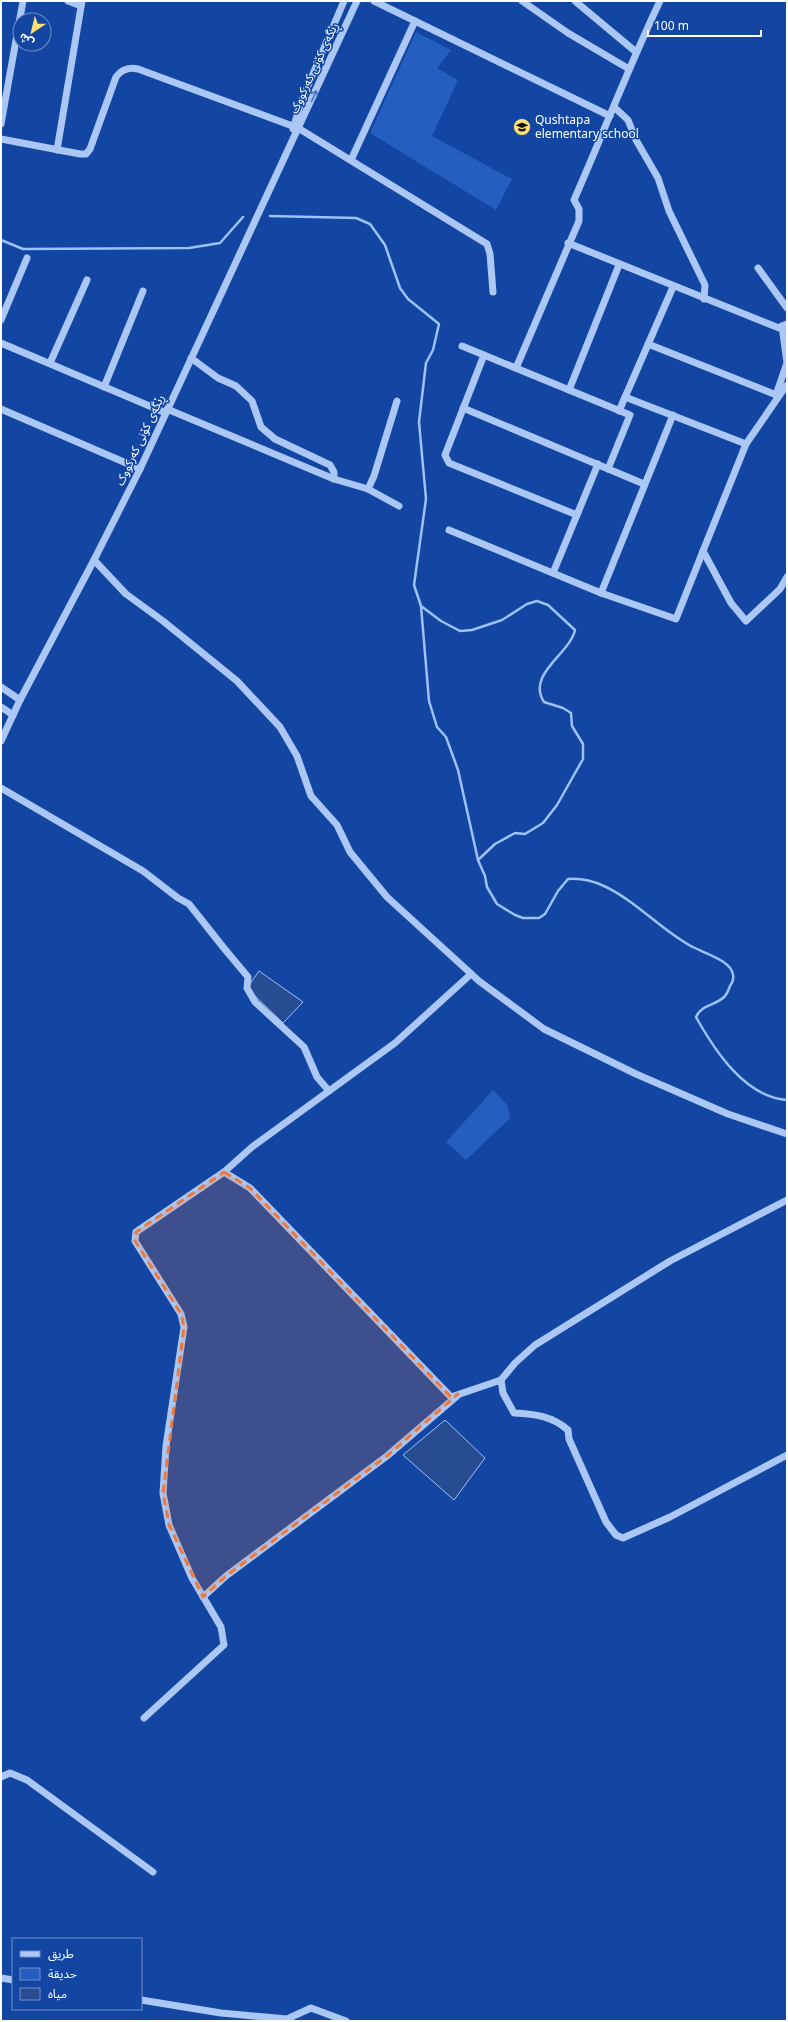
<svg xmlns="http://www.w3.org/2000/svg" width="788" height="2022" viewBox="0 0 788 2022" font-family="'Noto Sans','Noto Sans Arabic',sans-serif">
	<rect width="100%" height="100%" fill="#1246a2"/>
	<g fill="#245fc0">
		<path d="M416,32L451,50L437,68L458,80L432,136L512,179L496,210L370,133Z"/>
		<path d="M493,1090L508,1106L510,1118L466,1160L446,1142Z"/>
	</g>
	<g fill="#274c92" stroke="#9dc1f8">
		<path d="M259,971L303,1002L283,1023L247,988Z"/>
		<path d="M445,1420L485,1458L454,1500L403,1455Z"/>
	</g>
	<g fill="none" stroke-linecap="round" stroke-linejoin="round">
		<g stroke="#9dc1f8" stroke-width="2.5">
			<path d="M270,216L356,218L370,224L385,245L400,288L408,299L439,324L433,350L426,363L419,422L426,499L414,585L421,606L441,621L460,631L472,630L502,620L527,604L537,601L548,605L575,630C570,654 526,674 544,702L563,708L571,713L572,726L583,744V759L557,805L543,823L525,834L515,833L495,844L478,860L485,876L487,887L497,904L515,915L523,918H539L545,914L558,891L568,879C580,878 593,881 604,886C636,901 659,928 689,945C700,952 732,960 733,975C734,979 733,982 730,986C729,989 727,994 724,997C715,1006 702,1004 696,1017C715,1051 745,1097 787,1100"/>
			<path d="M1,240L23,249L189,248L220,243L243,217"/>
			<path d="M421,606L429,701L437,727L446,737L458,770L478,860"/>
		</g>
		<g stroke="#abc7f5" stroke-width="7">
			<path d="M68,1L81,6"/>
			<path d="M374,1L610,116"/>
			<path d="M522,1L568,33L629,69"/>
			<path d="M575,1L636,52"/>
			<path d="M614,107L628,120L636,140L658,178L669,211L705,285L704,299"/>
			<path d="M1,124L23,1"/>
			<path d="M293,129L301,102L344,1"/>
			<path d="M1,139L80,154H86L90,149L116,77C122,69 129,67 138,69L298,128L487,244L490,254L493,292"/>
			<path d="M57,150L82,1"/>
			<path d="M351,160L415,21"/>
			<path d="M568,243L779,328L787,324"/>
			<path d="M758,268L787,308"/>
			<path d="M1,320L27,258"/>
			<path d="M1,343L166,413"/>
			<path d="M462,346L630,415L608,469"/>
			<path d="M484,355L445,455L449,463L577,515"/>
			<path d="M191,358L218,378L236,386L252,401L261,427L275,439L330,465L334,472V479"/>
			<path d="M50,363L87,280"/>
			<path d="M516,368L579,221V209L574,200C603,134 629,66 660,1"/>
			<path d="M104,387L143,291"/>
			<path d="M569,390L619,265"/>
			<path d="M776,395L787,363L782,326"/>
			<path d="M779,396L787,385"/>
			<path d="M625,397L746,444L779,396L648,344"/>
			<path d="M463,408L644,484"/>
			<path d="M1,409L140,469"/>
			<path d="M167,409L334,479L368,489L374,476L397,401"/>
			<path d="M619,411L673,287"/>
			<path d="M746,444L703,551L731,603L746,621L780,589L787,577"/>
			<path d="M368,489L399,506"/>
			<path d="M449,530L601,593L676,619L703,551"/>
			<path d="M94,560L126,594L163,621L237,681L280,727L297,756L311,796L337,825L350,852L387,897L479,981L544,1029L636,1074L728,1114L787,1134"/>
			<path d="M553,573L598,464"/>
			<path d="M601,593L673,415"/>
			<path d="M1,687L20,700"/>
			<path d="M1,707L13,715"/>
			<path d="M1,741L20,700L94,560L140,469L357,1"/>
			<path d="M1,788L143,871L178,898L189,904L223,947L248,977L247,988L255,1002L304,1047L317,1077L329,1091"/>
			<path d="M224,1172L252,1147L395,1043L471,974"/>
			<path d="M787,1200L670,1261L535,1345L515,1363L501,1380L503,1393L514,1413C535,1414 552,1416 568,1430L569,1439L606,1522L616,1535L623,1538L670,1517L787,1455"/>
			<path d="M203,1597L226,1576L387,1456L457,1396"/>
			<path d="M144,1718L224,1645L221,1627L192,1578L169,1525L163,1493L166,1446L184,1327L181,1314L135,1241L136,1232L224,1172L250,1188L451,1397L501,1380"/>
			<path d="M1,1777L10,1773L27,1780L153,1872"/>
			<path d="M1,1978L13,1980"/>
			<path d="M141,2000L221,2013L287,2019L311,2008L346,2021"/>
		</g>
	</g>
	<defs><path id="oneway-shaft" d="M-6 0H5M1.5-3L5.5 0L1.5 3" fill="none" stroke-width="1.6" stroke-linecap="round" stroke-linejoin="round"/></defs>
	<use stroke="#4873bf" href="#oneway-shaft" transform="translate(314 96) rotate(-66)"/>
	<path fill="#ed7a3d" fill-opacity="0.2" stroke="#ed7a3d" stroke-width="3" stroke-dasharray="8 5" stroke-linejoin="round" d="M224,1172L250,1188L451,1397L458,1394L387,1456L226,1576L203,1597L169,1525L163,1493L184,1327L181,1314L135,1241L136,1232Z"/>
	<defs>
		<g id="school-disc" transform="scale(0.9)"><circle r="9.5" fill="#ffe070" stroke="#1246a2"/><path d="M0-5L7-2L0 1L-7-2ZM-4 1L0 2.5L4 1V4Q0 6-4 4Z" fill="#111"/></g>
	</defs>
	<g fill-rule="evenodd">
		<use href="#school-disc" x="522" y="127"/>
	</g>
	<g text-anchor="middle" stroke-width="3" stroke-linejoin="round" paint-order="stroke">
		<g font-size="12" fill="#fff" stroke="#1246a2">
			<text transform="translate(314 68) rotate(-65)" y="4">ڕێگەی کۆنی کەرکووک</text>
			<text transform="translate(140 440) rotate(-65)" y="4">ڕێگەی کۆنی کەرکووک</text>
		</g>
		<g font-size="12" fill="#fff" stroke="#1246a2" text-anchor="start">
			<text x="535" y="124">Qushtapa<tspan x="535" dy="14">elementary school</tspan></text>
		</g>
	</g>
	<rect width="788" height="2022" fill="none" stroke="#ffffff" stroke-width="4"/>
	<rect x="12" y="1938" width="130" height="72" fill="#1246a2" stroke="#7190c7"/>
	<rect x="20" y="1951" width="20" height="6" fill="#abc7f5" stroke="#7190c7"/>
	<text x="48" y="1958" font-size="12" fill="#ffffff">طريق</text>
	<rect x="20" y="1968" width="20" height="12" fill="#245fc0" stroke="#7190c7"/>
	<text x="48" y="1978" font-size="12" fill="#ffffff">حديقة</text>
	<rect x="20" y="1988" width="20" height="12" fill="#274c92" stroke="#7190c7"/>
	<text x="48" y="1998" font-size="12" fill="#ffffff">مياه</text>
	<g transform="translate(32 32) rotate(215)"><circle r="19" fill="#1246a2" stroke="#7190c7"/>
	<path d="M0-3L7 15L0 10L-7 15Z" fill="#ffe070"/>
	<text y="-6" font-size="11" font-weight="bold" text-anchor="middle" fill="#ffffff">ش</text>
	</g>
	<path d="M648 30v6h113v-6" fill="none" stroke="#ffffff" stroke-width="2"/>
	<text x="654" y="30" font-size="12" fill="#ffffff" stroke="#1246a2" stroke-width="3" paint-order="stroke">100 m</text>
</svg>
